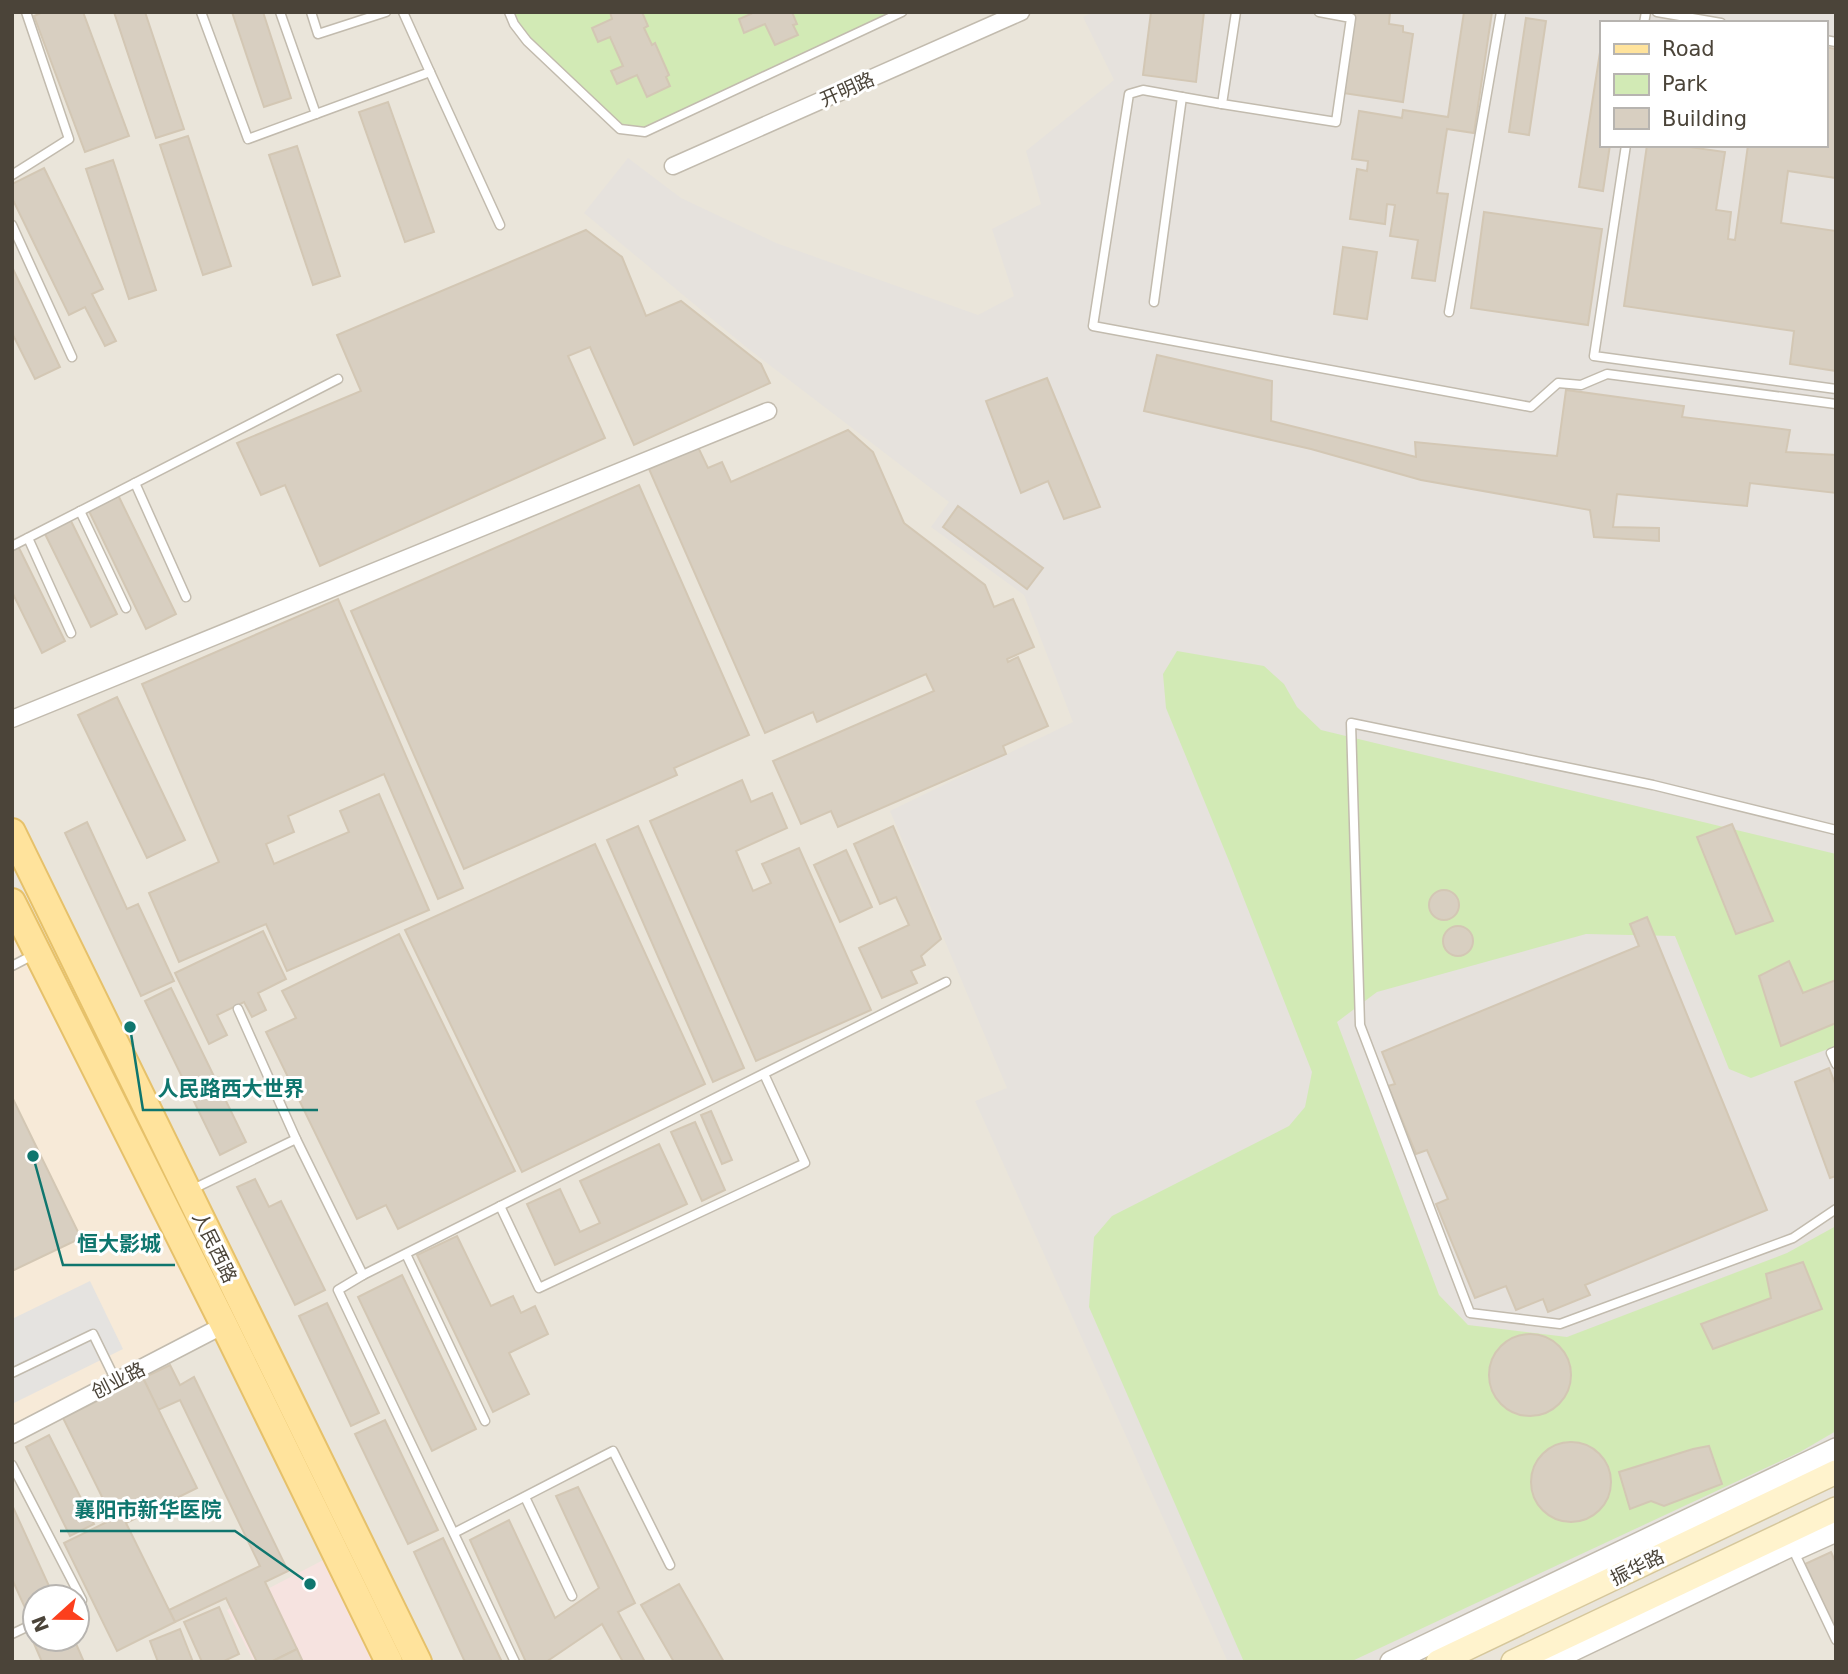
<svg xmlns="http://www.w3.org/2000/svg" width="1848" height="1674" viewBox="0 0 1848 1674" font-family="'DejaVu Sans','Noto Sans SC',sans-serif">
	<rect width="100%" height="100%" fill="#f6f3ec"/>
	<path fill="#eae5da" fill-rule="evenodd" d="M12,12H1836V1662H12ZM1601,23H1825V145H1601ZM35,1597H77V1639H35Z"/>
	<path fill="#f7ead8" d="M12,902L224,1325L12,1435Z"/>
	<path fill="#e6e2dd" fill-rule="evenodd" d="M1093,12H1836V1440L1373,1662H1228L975,1101L1007,1088L890,811L1073,722L1024,595L931,527L949,502L746,347L584,213L628,158L681,198L776,243L978,315L1014,296L992,229L1041,204L1026,151L1114,80L1083,17ZM1601,23H1825V145H1601Z"/>
	<path fill="#f6e3e0" d="M329,1557L381,1662H254L227,1610Z"/>
	<g fill="#d2eab5">
		<path d="M509,12H902L645,132L620,129L527,41Z"/>
		<path d="M1177,651L1264,666L1284,684L1297,707L1321,730L1836,854V1046L1751,1078L1729,1069L1675,936L1586,934L1377,992L1337,1022L1439,1295L1468,1325L1567,1337L1787,1253L1836,1226V1431L1800,1452L1350,1662H1244L1089,1307L1094,1237L1112,1216L1289,1126L1305,1107L1312,1072L1229,861L1166,708L1163,674Z"/>
	</g>
	<path fill="#e5e3e0" d="M90,1281L123,1349L12,1404V1319Z"/>
	<g fill="#d8cfc1" stroke="#d3c7b4" stroke-width="2">
		<path d="M43,12H83L129,136L85,152L34,16Z"/>
		<path d="M114,12H145L184,129L156,138Z"/>
		<path d="M232,12H263L291,98L264,107Z"/>
		<path d="M610,12H642L648,26L644,28L652,45L655,43L669,75L666,77L670,86L647,97L637,75L617,84L611,71L623,66L610,37L598,42L592,28L612,19Z"/>
		<path d="M750,12H792L797,24L793,25L798,35L775,45L765,24L744,33L739,19L751,14Z"/>
		<path d="M1151,12H1204L1196,82L1143,75Z"/>
		<path d="M1355,12H1390L1389,24L1403,26V32L1413,34L1403,102L1343,93Z"/>
		<path d="M1464,12H1492L1474,133L1447,129L1437,193L1448,194L1435,281L1412,278L1418,240L1390,236L1395,205L1387,204L1385,224L1350,219L1357,169L1367,171L1368,161L1352,159L1359,111L1402,118L1403,110L1448,117Z"/>
		<path d="M1526,18L1546,21L1529,135L1509,132Z"/>
		<path d="M1601,46V145H1610L1603,191L1579,187Z"/>
		<path d="M1825,47L1836,49V178L1788,171L1781,223L1836,231V371L1790,364L1794,331L1624,306L1647,145H1675L1725,152L1716,210L1731,212L1728,239L1735,240L1748,145H1825Z"/>
		<path d="M388,102L434,232L405,242L359,112Z"/>
		<path d="M188,136L231,266L203,275L160,145Z"/>
		<path d="M297,146L340,276L313,285L269,155Z"/>
		<path d="M113,160L156,290L129,299L86,169Z"/>
		<path d="M44,168L103,289L92,294L116,341L105,346L85,307L69,315L12,198V184Z"/>
		<path d="M1484,212L1602,229L1588,325L1471,308Z"/>
		<path d="M586,230L622,257L646,316L681,301L761,364L770,383L634,445L590,347L568,356L605,438L320,566L285,485L261,495L237,443L361,391L337,335Z"/>
		<path d="M1343,247L1377,252L1367,319L1334,314Z"/>
		<path d="M12,267L60,367L35,379L12,333Z"/>
		<path d="M1157,355L1272,381L1271,421L1416,457L1415,442L1557,456L1566,390L1684,406L1682,417L1790,430L1786,452L1836,455V493L1750,483L1747,506L1617,494L1613,527L1659,528V541L1594,537L1590,510L1421,480L1311,449L1144,411Z"/>
		<path d="M1047,378L1100,507L1064,519L1048,481L1021,493L986,401Z"/>
		<path d="M848,430L873,452L904,523L985,585L994,607L1013,599L1034,647L1007,659L1008,662L1018,657L1048,726L1003,746L1006,754L838,827L831,811L801,824L773,761L934,691L926,674L817,722L813,712L765,733L649,469L698,447L708,468L722,462L731,482Z"/>
		<path d="M639,485L749,735L674,768L677,775L464,869L351,611Z"/>
		<path d="M118,495L176,614L146,629L88,509Z"/>
		<path d="M958,506L1043,568L1027,589L943,527Z"/>
		<path d="M70,519L117,614L91,627L44,532Z"/>
		<path d="M18,546L65,641L42,653L12,592V549Z"/>
		<path d="M338,599L463,888L438,899L384,774L288,816L294,832L266,844L274,864L349,832L340,811L379,794L429,910L287,971L266,924L179,962L149,893L219,862L142,684Z"/>
		<path d="M117,697L185,840L147,858L78,715Z"/>
		<path d="M742,780L751,802L772,793L787,828L736,851L753,891L771,883L762,864L799,848L871,1010L756,1061L650,821Z"/>
		<path d="M87,822L127,909L138,904L174,981L141,996L65,833Z"/>
		<path d="M1732,824L1773,921L1736,934L1697,837Z"/>
		<path d="M638,826L744,1068L713,1082L607,840Z"/>
		<path d="M893,826L941,939L921,956L925,965L911,971L917,983L882,998L859,948L909,925L896,897L880,904L854,844Z"/>
		<path d="M595,844L705,1084L522,1172L405,930Z"/>
		<path d="M846,850L872,907L840,922L814,865Z"/>
		<circle cx="1444" cy="905" r="15"/>
		<path d="M1647,917L1767,1210L1585,1285L1590,1295L1548,1312L1543,1299L1516,1310L1506,1286L1475,1298L1436,1204L1448,1199L1427,1150L1416,1154L1388,1086L1395,1084L1382,1052L1639,946L1630,924Z"/>
		<circle cx="1458" cy="941" r="15"/>
		<path d="M263,931L286,979L258,993L266,1010L252,1017L244,1002L217,1015L227,1035L209,1044L175,973Z"/>
		<path d="M399,934L515,1171L398,1229L386,1205L357,1219L266,1032L296,1018L282,991Z"/>
		<path d="M1789,961L1803,993L1836,980V1023L1781,1046L1759,976Z"/>
		<path d="M171,988L246,1142L220,1155L145,1001Z"/>
		<path d="M1829,1068L1836,1086V1176L1830,1178L1795,1082Z"/>
		<path d="M12,1097L81,1238L12,1271Z"/>
		<path d="M711,1111L732,1160L722,1164L701,1115Z"/>
		<path d="M695,1122L725,1190L702,1201L671,1132Z"/>
		<path d="M659,1144L687,1204L555,1265L527,1204L560,1189L580,1232L600,1223L580,1181Z"/>
		<path d="M255,1179L269,1207L281,1201L325,1290L295,1305L237,1187Z"/>
		<path d="M457,1236L491,1306L513,1296L521,1313L535,1306L548,1334L509,1353L529,1394L493,1412L417,1255Z"/>
		<path d="M1803,1262L1822,1309L1713,1349L1701,1324L1771,1298L1766,1274Z"/>
		<path d="M402,1275L476,1429L432,1451L358,1297Z"/>
		<path d="M327,1303L379,1413L351,1426L299,1316Z"/>
		<circle cx="1530" cy="1375" r="41"/>
		<path d="M170,1365L180,1385L194,1377L288,1571L265,1582L297,1649L271,1662H257L226,1598L175,1622L169,1610L260,1566L180,1400L158,1410L143,1378Z"/>
		<path d="M143,1378L197,1488L126,1523L175,1622L117,1651L64,1543L113,1519L63,1418Z"/>
		<path d="M385,1420L438,1530L408,1544L355,1434Z"/>
		<path d="M49,1435L94,1524L70,1536L26,1447Z"/>
		<circle cx="1571" cy="1482" r="40"/>
		<path d="M1709,1446L1722,1484L1664,1506L1651,1501L1630,1509L1619,1472L1693,1449Z"/>
		<path d="M578,1487L635,1603L618,1612L645,1662H623L602,1624L546,1662H526L470,1540L509,1520L555,1618L599,1588L556,1496Z"/>
		<path d="M12,1505L54,1597H35V1606L26,1610L12,1579Z"/>
		<path d="M443,1538L502,1662H465L414,1552Z"/>
		<path d="M1831,1552L1836,1563V1630L1805,1564Z"/>
		<path d="M679,1584L724,1662H674L641,1605Z"/>
		<path d="M219,1607L239,1654L222,1662H202L184,1622Z"/>
		<path d="M35,1629V1639H74L84,1662H42L29,1632Z"/>
		<path d="M180,1629L193,1662H158L150,1641Z"/>
		<path d="M297,1649L303,1662H271Z"/>
	</g>
	<g fill="none" stroke-linecap="round" stroke-linejoin="round">
		<g stroke="#c2bbae" stroke-width="11">
			<g id="service">
				<path d="M201,12L248,139L430,72L403,12"/>
				<path d="M280,12L316,114"/>
				<path d="M311,12L318,34L386,12"/>
				<path d="M509,12L514,24L527,41L620,129L645,132L902,12"/>
				<path d="M1236,12L1222,104L1336,122L1351,18L1319,12"/>
				<path d="M1657,12L1721,23"/>
				<path d="M1644,23L1646,12"/>
				<path d="M1825,40L1836,42"/>
				<path d="M430,72L500,225"/>
				<path d="M1182,97L1143,90L1129,94L1093,326L1531,407L1558,383L1581,385L1607,374L1836,404"/>
				<path d="M1626,145L1594,356L1836,389"/>
				<path d="M12,175L69,139L26,12"/>
				<path d="M12,225L72,357"/>
				<path d="M1154,302L1182,97L1222,104"/>
				<path d="M1449,312L1501,12"/>
				<path d="M135,483L186,597"/>
				<path d="M80,511L126,608"/>
				<path d="M28,538L71,633"/>
				<path d="M12,546L338,379"/>
				<path d="M1836,830L1653,785L1351,723L1360,1025L1470,1313L1560,1324L1793,1238L1836,1209"/>
				<path d="M12,966L35,954"/>
				<path d="M238,1009L296,1139"/>
				<path d="M1836,1051L1831,1053L1836,1064"/>
				<path d="M191,1190L296,1139L363,1275L946,982"/>
				<path d="M500,1206L539,1288L805,1163L764,1074"/>
				<path d="M406,1254L485,1421"/>
				<path d="M363,1275L338,1290L515,1662"/>
				<path d="M12,1373L93,1334L116,1381"/>
				<path d="M12,1465L82,1600L77,1602"/>
				<path d="M525,1497L572,1596"/>
				<path d="M454,1533L613,1451L670,1565"/>
				<path d="M1836,1538L1796,1556L1836,1640"/>
				<path d="M12,1634L35,1623"/>
			</g>
		</g>
		<g stroke="#c2bbae" stroke-width="19">
			<g id="minor">
				<path d="M673,166L1021,12"/>
				<path d="M12,719L768,411"/>
				<path d="M12,1435L224,1325"/>
			</g>
		</g>
		<g stroke="#c2bbae" stroke-width="24">
			<g id="tertiary">
				<path d="M1391,1662L1836,1449"/>
				<path d="M1548,1662L1836,1524"/>
			</g>
		</g>
		<g stroke="#d6c79b" stroke-width="26">
			<g id="secondary">
				<path d="M1438,1662L1836,1472"/>
				<path d="M1513,1662L1836,1509"/>
			</g>
		</g>
		<g stroke="#e6c16a" stroke-width="30">
			<g id="primary">
				<path d="M12,832L418,1662"/>
				<path d="M12,902L224,1325L389,1662"/>
			</g>
		</g>
		<use href="#service" stroke="#fff" stroke-width="8"/>
		<use href="#minor" stroke="#fff" stroke-width="16"/>
		<use href="#tertiary" stroke="#fff" stroke-width="21"/>
		<use href="#secondary" stroke="#fff3cd" stroke-width="23"/>
		<use href="#primary" stroke="#ffe39c" stroke-width="26"/>
	</g>
	<g text-anchor="middle" stroke-width="6" stroke-linejoin="round" paint-order="stroke">
		<g font-size="19" fill="#4b4439" stroke="#fff">
			<text transform="translate(847 89) rotate(-24)" y="7">开明路</text>
			<text transform="translate(215 1247) rotate(64)" y="7">人民西路</text>
			<text transform="translate(118 1380) rotate(-27)" y="7">创业路</text>
			<text transform="translate(1637 1567) rotate(-26)" y="7">振华路</text>
		</g>
	</g>
	<path fill="none" stroke="#0f766e" stroke-width="2.5" d="M130 1027L143 1110H318M33 1156L63 1265H175M310 1584L235 1531H60"/>
	<g fill="#0f766e" stroke="#fff" stroke-width="2.5">
		<circle cx="130" cy="1027" r="7"/>
		<circle cx="33" cy="1156" r="7"/>
		<circle cx="310" cy="1584" r="7"/>
	</g>
	<g font-size="21" text-anchor="middle" font-weight="bold" fill="#0f766e" stroke="#fff" stroke-width="6" stroke-linejoin="round" paint-order="stroke">
		<text x="231" y="1096">人民路西大世界</text>
		<text x="119" y="1251">恒大影城</text>
		<text x="148" y="1517">襄阳市新华医院</text>
	</g>
	<rect width="1848" height="1674" fill="none" stroke="#4b4439" stroke-width="28"/>
	<rect x="1600" y="21" width="228" height="126" fill="#ffffff" stroke="#b7b4b0" stroke-width="2"/>
	<rect x="1614" y="44" width="35" height="10" fill="#ffe39c" stroke="#b7b4b0" stroke-width="2"/>
	<text x="1662" y="56" font-size="21" fill="#4b4439">Road</text>
	<rect x="1614" y="74" width="35" height="21" fill="#d2eab5" stroke="#b7b4b0" stroke-width="2"/>
	<text x="1662" y="91" font-size="21" fill="#4b4439">Park</text>
	<rect x="1614" y="108" width="35" height="21" fill="#d8cfc1" stroke="#b7b4b0" stroke-width="2"/>
	<text x="1662" y="126" font-size="21" fill="#4b4439">Building</text>
	<g transform="translate(56 1618) rotate(249)"><circle r="33" fill="#ffffff" stroke="#b7b4b0" stroke-width="2"/>
	<path d="M0-5L12 26L0 18L-12 26Z" fill="#fc3f1d"/>
	<text y="-10" font-size="19" font-weight="bold" text-anchor="middle" fill="#4b4439">N</text>
	</g>
</svg>
